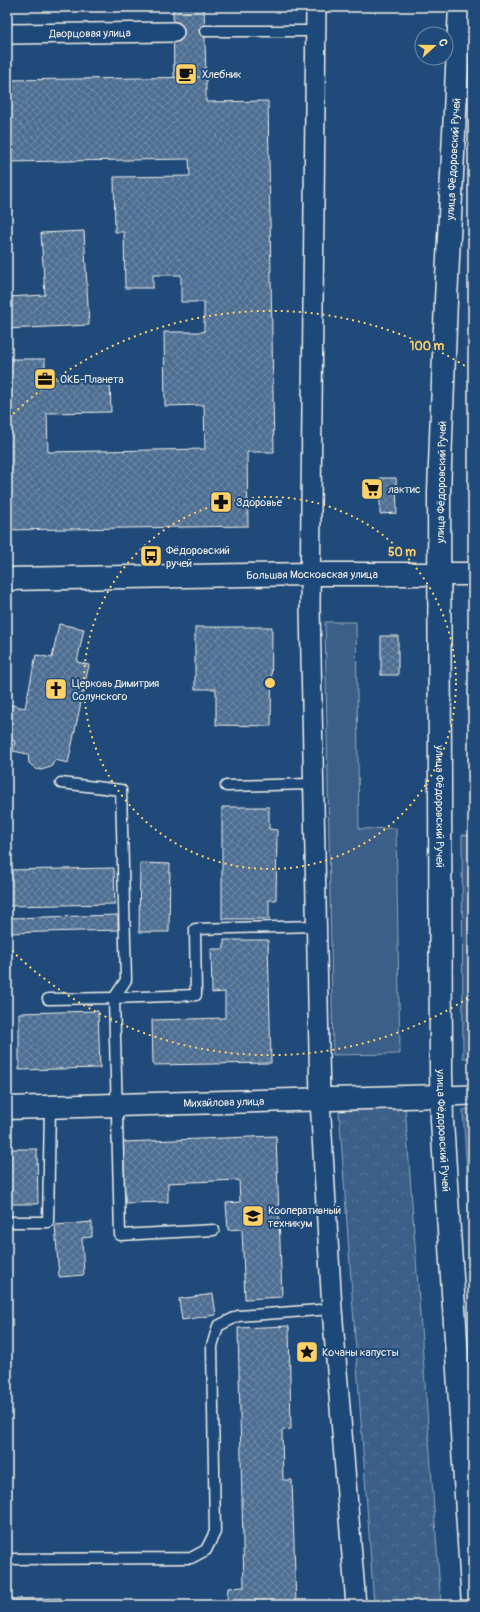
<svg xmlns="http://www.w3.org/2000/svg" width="480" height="1612" viewBox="0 0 480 1612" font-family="Pangolin,sans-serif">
	<defs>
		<pattern id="park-crowns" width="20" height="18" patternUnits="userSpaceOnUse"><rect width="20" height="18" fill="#3a5f88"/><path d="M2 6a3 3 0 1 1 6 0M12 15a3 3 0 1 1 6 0" fill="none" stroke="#577699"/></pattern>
		<pattern id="building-cross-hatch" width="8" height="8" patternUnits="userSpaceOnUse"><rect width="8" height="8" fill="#4d6e92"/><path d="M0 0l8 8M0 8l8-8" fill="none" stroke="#708aa6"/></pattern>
	</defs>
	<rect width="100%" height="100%" fill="#1f4a7a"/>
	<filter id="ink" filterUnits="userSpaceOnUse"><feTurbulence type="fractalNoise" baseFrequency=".025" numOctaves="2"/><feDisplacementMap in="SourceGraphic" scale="8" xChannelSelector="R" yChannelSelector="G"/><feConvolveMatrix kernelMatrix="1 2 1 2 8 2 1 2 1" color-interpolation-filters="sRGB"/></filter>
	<g filter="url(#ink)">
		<g fill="#3a5f88" stroke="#97a8b8">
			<path d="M325,622H356L359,829L396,828L400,1054L333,1055Z"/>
			<path d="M462,835H473V1058H463Z"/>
		</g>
		<g fill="url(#park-crowns)" stroke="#97a8b8">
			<path d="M405,1106L441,1605H374L339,1110Z"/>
			<path d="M473,1109V1267L463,1110Z"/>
		</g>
		<g fill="url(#building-cross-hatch)" stroke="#f4f1e8">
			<path d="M173,7H204L206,77L174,78Z"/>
			<path d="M206,77V102L268,101L274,452H247L248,526L7,530V359H45V379L110,378L111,412L47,413L48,452L205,449L204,405L165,406L164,332H204V302H181V275H153V288H125L124,232H115L114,177L190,176L189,159L7,162V80Z"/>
			<path d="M84,231L89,325L7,329V297L45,295L41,233Z"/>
			<path d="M380,478H396L397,513L380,514Z"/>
			<path d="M59,624L84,629L77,662L89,665L68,763L55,760L51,767L41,770L36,769L29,763L28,754L13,751L15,741L7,739V704L25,708L36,655L52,658Z"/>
			<path d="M195,627H272L271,726L216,725V689H195Z"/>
			<rect x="381" y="636" width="17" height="39"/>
			<path d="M222,807H269V829L277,830L276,900H269V919H222Z"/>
			<path d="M140,863L170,864L169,932H139Z"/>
			<path d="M114,868L115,904L7,906V870Z"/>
			<path d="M118,915V930L7,933V918Z"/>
			<path d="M224,940H268L271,1063L153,1065L152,1020L225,1018V992L212,993L211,949H224Z"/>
			<path d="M98,1011L100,1068L19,1070V1013Z"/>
			<path d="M276,1136L282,1297L245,1299L242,1229L228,1230L226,1203L240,1202L239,1180L168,1183V1202L125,1203L123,1142Z"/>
			<path d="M7,1149H37L38,1204H7Z"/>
			<path d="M92,1222V1237L82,1238L84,1275L59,1277L55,1225Z"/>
			<path d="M213,1294L216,1315L182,1320L179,1299Z"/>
			<path d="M289,1326L291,1429L282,1430L283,1480H292L296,1605H122L227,1600L228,1588L244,1587L238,1328Z"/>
			<path d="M61,1598V1605H7V1599Z"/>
		</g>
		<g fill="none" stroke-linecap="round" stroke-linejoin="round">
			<g stroke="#f4f1e8" stroke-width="13">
				<g id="lane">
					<path d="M205,31H316"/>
					<path d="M61,783L121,790L126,980L114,998"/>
					<path d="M226,786L313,784"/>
					<path d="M114,998L196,995L195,929L316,926"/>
					<path d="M48,999L114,998L120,1235L214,1230"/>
					<path d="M7,1222H48L50,1107"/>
					<path d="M7,1559L191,1558L206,1550L215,1532L212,1346L218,1326L238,1316L332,1309"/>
				</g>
			</g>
			<g stroke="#f4f1e8" stroke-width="22">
				<g id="street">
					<path d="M316,7L310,607L320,1100L332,1309L356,1605"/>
					<path id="s1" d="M7,34L174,32"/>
					<path d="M441,1096L473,1095"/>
				</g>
			</g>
			<g stroke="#f4f1e8" stroke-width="25">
				<g id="secondary">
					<path id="s2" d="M7,579L310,574H473"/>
					<path id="s3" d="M7,1108L441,1096"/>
				</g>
			</g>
			<g stroke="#f4f1e8" stroke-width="25">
				<g id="primary">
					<path id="s4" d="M460,7L446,300L439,493L441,1072L442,1121L473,1605"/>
				</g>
			</g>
			<use href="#lane" stroke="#1f4a7a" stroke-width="10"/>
			<use href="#street" stroke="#1f4a7a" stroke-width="19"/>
			<use href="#secondary" stroke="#1f4a7a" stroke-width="22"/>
			<use href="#primary" stroke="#1f4a7a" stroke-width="22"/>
		</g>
	</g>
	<g fill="none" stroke="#ffd166" stroke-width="2" stroke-dasharray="2 4">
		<circle cx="270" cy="683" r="186"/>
		<path d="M473 995A372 372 0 0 1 9 948M9 418A372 372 0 0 1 473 371"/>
	</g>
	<defs>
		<g id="cafe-square" transform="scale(1.15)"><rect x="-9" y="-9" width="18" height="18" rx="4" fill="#ffd166" stroke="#1f4a7a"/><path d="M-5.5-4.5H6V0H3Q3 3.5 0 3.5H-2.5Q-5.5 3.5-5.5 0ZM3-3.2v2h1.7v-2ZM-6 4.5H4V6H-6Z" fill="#111"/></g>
		<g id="office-square" transform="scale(1.15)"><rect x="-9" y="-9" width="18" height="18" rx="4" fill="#ffd166" stroke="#1f4a7a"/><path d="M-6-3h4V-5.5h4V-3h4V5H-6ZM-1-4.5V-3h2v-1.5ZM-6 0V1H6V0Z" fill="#111"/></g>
		<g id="supermarket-square" transform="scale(1.15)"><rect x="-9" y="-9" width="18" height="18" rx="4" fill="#ffd166" stroke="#1f4a7a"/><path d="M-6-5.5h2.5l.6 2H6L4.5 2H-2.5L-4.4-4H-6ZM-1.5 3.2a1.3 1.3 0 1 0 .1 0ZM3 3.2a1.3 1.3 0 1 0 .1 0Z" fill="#111"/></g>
		<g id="pharmacy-square" transform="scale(1.15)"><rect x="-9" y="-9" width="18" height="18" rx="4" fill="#ffd166" stroke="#1f4a7a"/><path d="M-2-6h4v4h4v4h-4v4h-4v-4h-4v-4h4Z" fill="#111"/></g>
		<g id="bus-square" transform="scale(1.15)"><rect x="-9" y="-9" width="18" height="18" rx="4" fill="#ffd166" stroke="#1f4a7a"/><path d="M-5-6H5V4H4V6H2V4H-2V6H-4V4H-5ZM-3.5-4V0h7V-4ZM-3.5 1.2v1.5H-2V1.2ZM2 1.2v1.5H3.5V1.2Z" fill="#111"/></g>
		<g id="church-square" transform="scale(1.15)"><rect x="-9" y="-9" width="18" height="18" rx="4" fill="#ffd166" stroke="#1f4a7a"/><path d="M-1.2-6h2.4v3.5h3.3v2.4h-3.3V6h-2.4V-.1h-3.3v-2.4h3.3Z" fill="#111"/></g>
		<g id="university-square" transform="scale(1.15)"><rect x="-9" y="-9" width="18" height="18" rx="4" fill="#ffd166" stroke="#1f4a7a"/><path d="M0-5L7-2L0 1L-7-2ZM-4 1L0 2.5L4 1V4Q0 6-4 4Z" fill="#111"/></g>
		<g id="sight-square" transform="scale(1.15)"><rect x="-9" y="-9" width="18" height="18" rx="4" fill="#ffd166" stroke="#1f4a7a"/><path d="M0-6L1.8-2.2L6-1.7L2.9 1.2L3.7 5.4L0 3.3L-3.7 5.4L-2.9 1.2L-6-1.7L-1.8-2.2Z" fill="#111"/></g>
	</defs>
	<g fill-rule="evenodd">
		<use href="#cafe-square" x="186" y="74"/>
		<use href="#office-square" x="45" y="379"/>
		<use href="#supermarket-square" x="372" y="489"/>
		<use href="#pharmacy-square" x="221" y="502"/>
		<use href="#bus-square" x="151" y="556"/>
		<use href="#church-square" x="56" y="689"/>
		<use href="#university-square" x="253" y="1216"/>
		<use href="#sight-square" x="307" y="1352"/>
	</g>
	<g text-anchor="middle" stroke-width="4" stroke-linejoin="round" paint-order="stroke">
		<g font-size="11" fill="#f4f1e8" stroke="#1f4a7a">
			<text dy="4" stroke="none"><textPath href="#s1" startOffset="83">Дворцовая улица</textPath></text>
			<text transform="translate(453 159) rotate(-87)" y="4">улица Фёдоровский Ручей</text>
			<text transform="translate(441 482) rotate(-89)" y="4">улица Фёдоровский Ручей</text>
			<text dy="4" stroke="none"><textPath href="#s2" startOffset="305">Большая Московская улица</textPath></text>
			<text dy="4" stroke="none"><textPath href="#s4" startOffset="800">улица Фёдоровский Ручей</textPath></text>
			<text dy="4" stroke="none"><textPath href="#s3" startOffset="217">Михайлова улица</textPath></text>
			<text dy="4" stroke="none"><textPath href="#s4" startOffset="1124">улица Фёдоровский Ручей</textPath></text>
		</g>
		<g font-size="11" fill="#f4f1e8" stroke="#1f4a7a" text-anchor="start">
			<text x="202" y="78">Хлебник</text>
			<text x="60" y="383">ОКБ-Планета</text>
			<text x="388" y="493">лактис</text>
			<text x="236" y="506">Здоровье</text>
			<text x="166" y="554">Фёдоровский<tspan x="166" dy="13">ручей</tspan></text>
			<text x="72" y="687">Церковь Димитрия<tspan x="72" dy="13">Солунского</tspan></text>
			<text x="268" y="1214">Кооперативный<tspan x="268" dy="13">техникум</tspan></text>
			<text x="322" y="1356">Кочаны капусты</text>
		</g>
	</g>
	<circle cx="270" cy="683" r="6" fill="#ffd166" stroke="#1f4a7a" stroke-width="2"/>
	<g font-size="12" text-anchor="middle" font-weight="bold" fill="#ffd166" stroke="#1f4a7a" stroke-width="4" stroke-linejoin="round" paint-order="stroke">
		<text x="427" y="350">100 m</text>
		<text x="402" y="556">50 m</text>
	</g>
	<rect width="480" height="1612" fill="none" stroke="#1f4a7a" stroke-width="24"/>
	<rect x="12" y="12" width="456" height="1588" fill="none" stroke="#f4f1e8" stroke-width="1.5" filter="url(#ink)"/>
	<g transform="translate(434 46) rotate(69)"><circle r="19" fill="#1f4a7a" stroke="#748da6"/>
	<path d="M0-3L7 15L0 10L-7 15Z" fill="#ffd166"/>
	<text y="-6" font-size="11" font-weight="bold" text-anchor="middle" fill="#f4f1e8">С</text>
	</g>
</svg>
